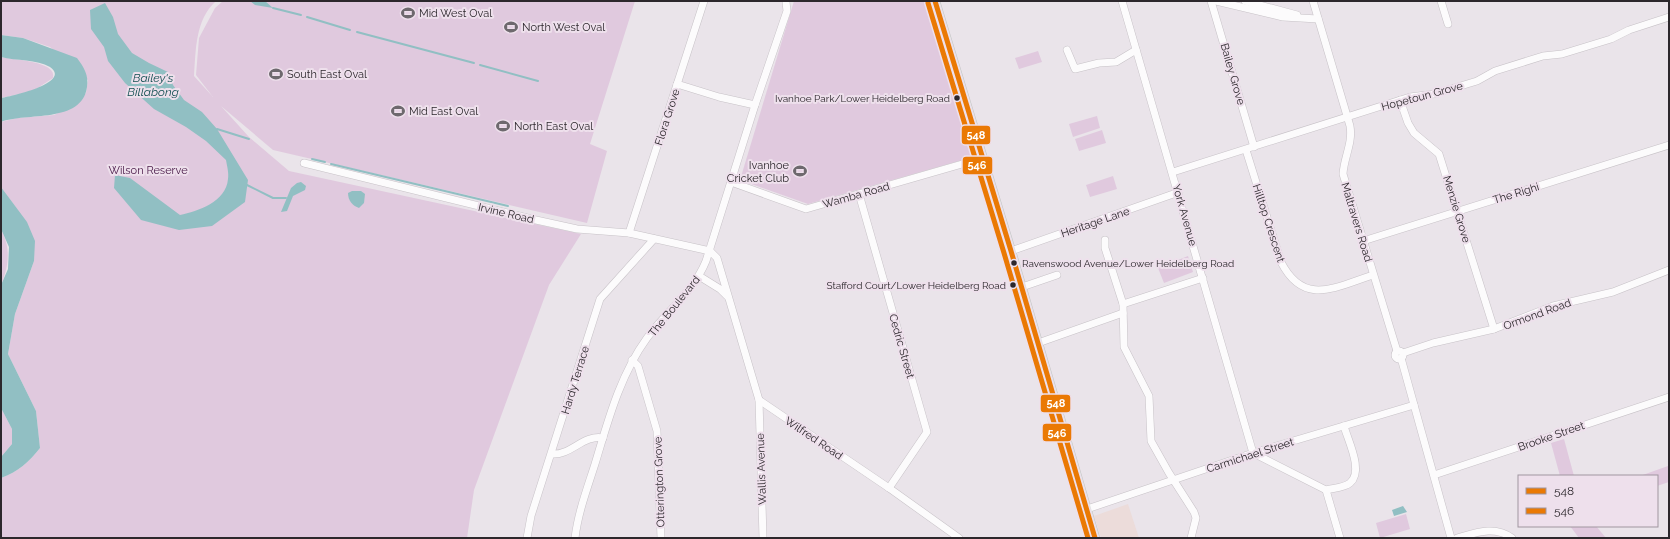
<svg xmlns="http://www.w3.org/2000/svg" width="1670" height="539" viewBox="0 0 1670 539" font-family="Raleway,sans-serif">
	<rect width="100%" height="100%" fill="#eae4ea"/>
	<path fill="#ecdcda" d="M1128,504L1139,538H1101L1094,516Z"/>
	<g fill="#e0c9de">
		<path d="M1,1H216C195,20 196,50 194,76L213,97L196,75L199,38L215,8L223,1H635L590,144L607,151L587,223L273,150L221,106L249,137L289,171L581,234L549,285L474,490L467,538H1V478C18,472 29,462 40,448L36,411L8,354L15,314L34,261L17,209L1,187V122L17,118L54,115L78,103L86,93L88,80L50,47L23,38L1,35Z"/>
		<path d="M794,1H924L973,157L808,204L740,180Z"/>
		<path d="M1038,51L1042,62L1019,69L1015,58Z"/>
		<path d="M1,57C13,60 58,61 53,78L33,91L1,98Z"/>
		<path d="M1097,116L1100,128L1073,137L1069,124Z"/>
		<path d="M1102,130L1106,143L1079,151L1075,139Z"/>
		<path d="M1113,176L1117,189L1090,197L1086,185Z"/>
		<path d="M1,229C11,249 9,265 1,285Z"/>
		<path d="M1188,256L1193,272L1164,283L1158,268Z"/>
		<path d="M1,408L12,429V444L1,457Z"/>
		<path d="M1564,439L1574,476H1560L1551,443Z"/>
		<path d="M1668,466L1669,482L1657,486V476H1640Z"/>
		<path d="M1406,514L1410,529L1380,538L1376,523Z"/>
		<path d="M1570,526H1596L1606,538H1579Z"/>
	</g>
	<g fill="#91bfc3">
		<path d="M250,1H265L273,8L255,5Z"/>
		<path d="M105,3L113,17L118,34L132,53L149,63L168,72L173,85L184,100L202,112L217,129L248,180L245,202L212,226L179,230L141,220L114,188L115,175L130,178L180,215C198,211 226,202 228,179C229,173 227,166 226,160L206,141L186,127L154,109L125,83L108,61L104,47L91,29L90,10Z"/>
		<path d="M1,35L23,38L77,58C84,67 89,76 87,87C82,124 26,112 1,122V98C8,97 73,83 50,67C37,59 16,61 1,57Z"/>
		<path d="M301,182L306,186L305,190L293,196L287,211L281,212L291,188L297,183Z"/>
		<path d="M1,187L27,222L35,241L34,261L15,314L8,354L36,411L40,448C29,462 18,472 1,478V457L12,444V429L1,408V285L8,269L9,247L1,229Z"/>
		<path d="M352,191H361L365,194L364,203L359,208C353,206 348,201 348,193Z"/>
		<path d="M1403,506L1407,512L1394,516L1392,510Z"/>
	</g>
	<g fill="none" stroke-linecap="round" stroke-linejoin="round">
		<g stroke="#91bfc3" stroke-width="2">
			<path d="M273,8L301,15"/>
			<path d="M307,17L350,30"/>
			<path d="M357,32L474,63"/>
			<path d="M480,65L538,81"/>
			<path d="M217,129L249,139"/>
			<path d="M312,159L325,162"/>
			<path d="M331,164L508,206"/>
			<path d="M247,185L273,198H286"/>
		</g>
		<g stroke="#c7c2c7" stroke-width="8">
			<g id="minor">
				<path d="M1122,1L1253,453L1326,490L1340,538"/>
				<path d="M1211,1L1254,147"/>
				<path d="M1216,1L1283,17L1318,19"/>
				<path d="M1245,1L1297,15"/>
				<path d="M1313,1L1350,126C1353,143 1344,157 1343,174L1397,351"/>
				<path d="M1441,1L1448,24"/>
				<path d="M1067,50L1075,69L1099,63L1116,62L1136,50"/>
				<path d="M677,84L719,97L755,105"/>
				<path d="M1400,100L1408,123L1414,133L1439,154L1494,329"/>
				<path d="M1246,150L1281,262C1304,307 1335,287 1373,275"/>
				<path d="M304,163L536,220L577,229L629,233L710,251L717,258L759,400L889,488L959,538"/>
				<path d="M1173,172L1410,97L1434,94L1477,81L1495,71L1543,56L1562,54L1611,39L1629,30L1669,17"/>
				<path d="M731,182L806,209L983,158"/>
				<path d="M859,194L927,432L889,488"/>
				<path d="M629,233L704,1"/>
				<path d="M1105,240V248L1123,304L1124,347L1149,396L1151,441L1169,473L1194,512L1196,518L1191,538"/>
				<path d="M1363,241L1669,145"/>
				<path d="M1011,251L1179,192"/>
				<path d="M699,276L720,289L727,296"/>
				<path d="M1022,287L1057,275"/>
				<path d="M1123,304L1203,278"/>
				<path d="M1038,343L1123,313"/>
				<circle cx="1399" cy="355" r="4"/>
				<path d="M1403,353L1433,343L1494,329L1553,306L1613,292L1669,270"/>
				<path d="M1401,358L1451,538"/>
				<path d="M632,360L638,366L657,431L661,538"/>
				<path d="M759,400L763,538"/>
				<path d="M552,454C570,456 584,434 603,438"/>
				<path d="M1434,475L1669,397"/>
				<path d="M1326,490C1333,488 1344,488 1350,483C1364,471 1348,441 1344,426"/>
				<path d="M1087,509L1253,453L1414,405"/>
				<path d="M527,538L531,516L600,299L654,239"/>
				<path d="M575,538C578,513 587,489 595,464C608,421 620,375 647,338C666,312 694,291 706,261L755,105L787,11L786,2"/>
				<path d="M1457,538C1475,533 1495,525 1512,538"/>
			</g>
		</g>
		<g stroke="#c6c2c6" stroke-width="10">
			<path id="major" d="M935,1L1011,251L1095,538"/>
		</g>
		<use href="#minor" stroke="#fcfbfc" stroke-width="7"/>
		<use href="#major" stroke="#dde4e0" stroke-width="9"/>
		<g stroke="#eee0ec" stroke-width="8">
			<path id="bus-1" d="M935,1L1011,251L1095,538"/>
		</g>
		<g stroke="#eee0ec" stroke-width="8">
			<path id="bus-2" d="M928,3L1004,253L1088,538"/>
		</g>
		<use href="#bus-1" stroke="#ea7904" stroke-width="5"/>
		<use href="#bus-2" stroke="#ea7904" stroke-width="5"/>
	</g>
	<defs>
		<g id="stadium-bare" transform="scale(1.08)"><path d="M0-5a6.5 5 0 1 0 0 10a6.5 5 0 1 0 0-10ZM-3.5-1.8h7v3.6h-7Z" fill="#6e696e" stroke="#eee0ec" stroke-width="2.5" paint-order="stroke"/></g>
	</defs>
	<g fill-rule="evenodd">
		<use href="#stadium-bare" x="408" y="13"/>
		<use href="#stadium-bare" x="511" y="27"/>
		<use href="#stadium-bare" x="276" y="74"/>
		<use href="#stadium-bare" x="398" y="111"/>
		<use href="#stadium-bare" x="503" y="126"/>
		<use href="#stadium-bare" x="800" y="171"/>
	</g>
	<g fill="#2c272c" stroke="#eee0ec" stroke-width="1.5">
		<circle cx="957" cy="98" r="3.5"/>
		<circle cx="1014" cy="263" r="3.5"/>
		<circle cx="1013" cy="285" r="3.5"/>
	</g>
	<g text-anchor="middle" stroke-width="4" stroke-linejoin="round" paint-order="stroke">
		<g font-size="10" fill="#2c272c" stroke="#eee0ec" text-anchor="end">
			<text x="950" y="102">Ivanhoe Park/Lower Heidelberg Road</text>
			<text x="1022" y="267" text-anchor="start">Ravenswood Avenue/Lower Heidelberg Road</text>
			<text x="1006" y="289">Stafford Court/Lower Heidelberg Road</text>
		</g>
		<g font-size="11" fill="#2c272c" stroke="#eee0ec" text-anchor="start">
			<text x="419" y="17">Mid West Oval</text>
			<text x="522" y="31">North West Oval</text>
			<text x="287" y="78">South East Oval</text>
			<text x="409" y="115">Mid East Oval</text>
			<text x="514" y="130">North East Oval</text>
			<text x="789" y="169" text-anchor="end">Ivanhoe<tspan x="789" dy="13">Cricket Club</tspan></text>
		</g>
		<g font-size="11" fill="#2c272c" stroke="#eee0ec">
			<text transform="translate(1233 74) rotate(74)" y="4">Bailey Grove</text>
			<text transform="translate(1422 96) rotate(-15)" y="4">Hopetoun Grove</text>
			<text transform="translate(667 117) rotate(-72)" y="4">Flora Grove</text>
			<text transform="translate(1516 193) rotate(-17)" y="4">The Righi</text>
			<text transform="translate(856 195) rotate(-16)" y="4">Wamba Road</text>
			<text transform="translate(1457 209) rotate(73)" y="4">Menzie Grove</text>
			<text transform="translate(506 213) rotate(13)" y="4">Irvine Road</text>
			<text transform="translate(1185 215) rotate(74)" y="4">York Avenue</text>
			<text transform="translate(1095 222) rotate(-19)" y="4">Heritage Lane</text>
			<text transform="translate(1357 222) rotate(73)" y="4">Maltravers Road</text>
			<text transform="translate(1269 223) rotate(72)" y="4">Hilltop Crescent</text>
			<text transform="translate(674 306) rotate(-51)" y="4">The Boulevard</text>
			<text transform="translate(1537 314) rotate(-20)" y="4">Ormond Road</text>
			<text transform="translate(902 346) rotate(74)" y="4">Cedric Street</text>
			<text transform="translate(575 380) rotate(-73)" y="4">Hardy Terrace</text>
			<text transform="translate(1551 436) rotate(-19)" y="4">Brooke Street</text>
			<text transform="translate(814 438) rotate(34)" y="4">Wilfred Road</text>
			<text transform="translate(1250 455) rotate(-18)" y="4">Carmichael Street</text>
			<text transform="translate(761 469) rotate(-92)" y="4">Wallis Avenue</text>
			<text transform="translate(659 482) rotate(-92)" y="4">Otterington Grove</text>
		</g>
		<g font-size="11" fill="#471746" stroke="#eee0ec">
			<text x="148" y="174">Wilson Reserve</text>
		</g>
		<g font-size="12" font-style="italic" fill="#104d50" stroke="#eee0ec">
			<text x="153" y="82">Bailey's<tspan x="153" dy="14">Billabong</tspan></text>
		</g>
	</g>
	<g stroke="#eee0ec" stroke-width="1.5">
		<rect x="961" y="125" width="30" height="20" rx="4" fill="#ea7904"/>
		<rect x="962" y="156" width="31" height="19" rx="4" fill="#ea7904"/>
		<rect x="1040" y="394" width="31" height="19" rx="4" fill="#ea7904"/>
		<rect x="1042" y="423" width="30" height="19" rx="4" fill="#ea7904"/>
	</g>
	<g font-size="11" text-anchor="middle" font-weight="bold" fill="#fff">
		<text x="976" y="139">548</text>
		<text x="977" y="169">546</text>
		<text x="1056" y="407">548</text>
		<text x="1057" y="437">546</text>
	</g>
	<rect width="1670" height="539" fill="none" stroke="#2c272c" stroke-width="4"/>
	<rect x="1518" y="475" width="140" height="52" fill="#eee0ec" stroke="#a0969f"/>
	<rect x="1526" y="488" width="20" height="6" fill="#ea7904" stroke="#a0969f"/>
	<text x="1554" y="495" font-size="12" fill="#2c272c">548</text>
	<rect x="1526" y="508" width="20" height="6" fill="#ea7904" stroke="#a0969f"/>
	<text x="1554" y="515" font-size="12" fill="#2c272c">546</text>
</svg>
